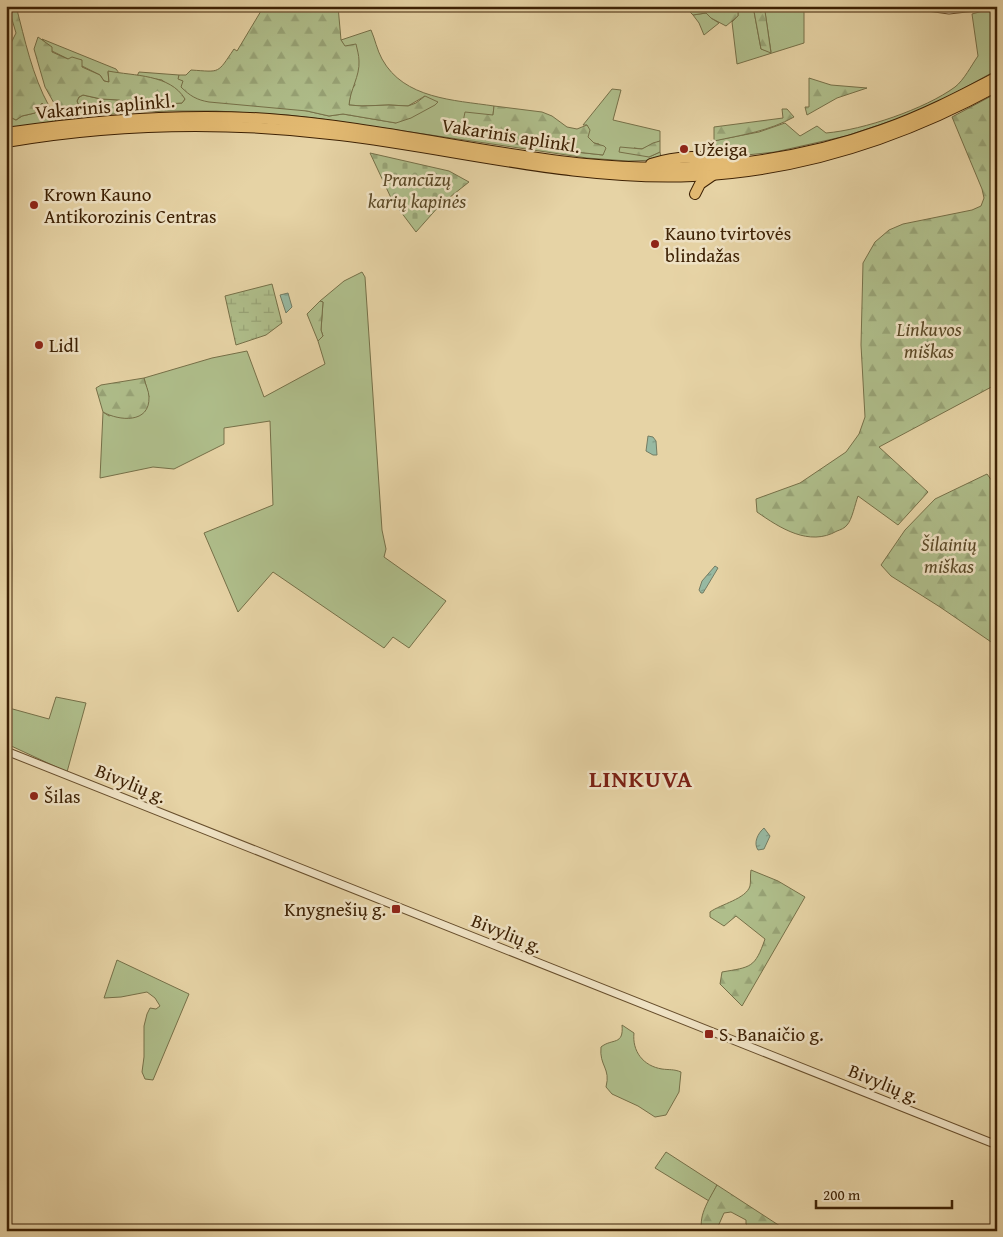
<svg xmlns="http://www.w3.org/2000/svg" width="1003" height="1237" viewBox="0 0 1003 1237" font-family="'Gentium Book Plus',serif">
	<defs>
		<pattern id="forest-firs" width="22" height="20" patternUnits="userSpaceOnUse" patternTransform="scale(1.25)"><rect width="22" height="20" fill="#afbe8b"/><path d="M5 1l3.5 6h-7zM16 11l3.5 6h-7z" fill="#97a376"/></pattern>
		<pattern id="wetland-marsh" width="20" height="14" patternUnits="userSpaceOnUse" patternTransform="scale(1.25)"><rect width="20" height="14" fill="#afbe8b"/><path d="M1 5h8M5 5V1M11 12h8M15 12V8" fill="none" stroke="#97a376"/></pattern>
		<pattern id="cemetery-stones" width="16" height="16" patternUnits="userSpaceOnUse" patternTransform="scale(1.25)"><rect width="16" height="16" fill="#afbe8b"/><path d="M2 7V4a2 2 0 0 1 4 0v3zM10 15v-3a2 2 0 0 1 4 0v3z" fill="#97a376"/></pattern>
		<pattern id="water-ripples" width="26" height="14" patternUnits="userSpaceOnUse" patternTransform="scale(1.25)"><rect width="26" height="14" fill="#97b9a2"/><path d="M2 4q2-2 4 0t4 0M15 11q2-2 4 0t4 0" fill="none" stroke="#7c9682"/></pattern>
	</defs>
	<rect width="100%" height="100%" fill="#e6d3a5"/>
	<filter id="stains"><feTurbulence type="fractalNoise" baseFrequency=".004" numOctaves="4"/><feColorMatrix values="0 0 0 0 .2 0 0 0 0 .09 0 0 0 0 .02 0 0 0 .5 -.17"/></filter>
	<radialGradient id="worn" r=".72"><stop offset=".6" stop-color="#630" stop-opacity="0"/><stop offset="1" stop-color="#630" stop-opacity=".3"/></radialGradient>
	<g fill="#afbe8b" stroke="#767048">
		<path d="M753,6L761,49L771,52L765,12H760V9L804,6V43L737,64L732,22L738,16V7Z"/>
		<path d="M997,7V70L944,99L909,115L846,136L775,152L728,157L717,155L703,149L702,143L759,132L785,123L800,136L817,126L826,133C863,130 925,109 955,87C964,80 971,66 978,56L972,14Z"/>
		<path d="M706,13L711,18L719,23L704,35L699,23L693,15Z"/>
		<path d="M371,30C375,39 377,50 382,59C404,99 454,100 494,106L493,115L462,135L549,149L603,155L599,144L594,143L587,137V125H583L612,89L621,90L613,120L660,131V141L642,149L634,148L649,157L660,152L661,158L657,160L628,161L587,158L322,119L287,115L216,111H172L135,112L61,119L59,112L79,111L80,109L77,101L79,97L83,95L101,99L119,100L136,106L182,103L185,99L162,80L137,76L139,72L179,75V79L307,111L329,116L343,114L396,123L425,96L408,106L389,105L362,106L349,105L351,90L355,85L344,46L341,40Z"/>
		<path d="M42,39L116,69L119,73L108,72L109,82L104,81L100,75L52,51Z"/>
		<path d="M42,102L46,108L49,106L56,121L6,129V115L16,120L22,116L35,113Z"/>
		<path d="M362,272L365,277L382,530L386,549L384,557L446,601L409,648L393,637L384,648L273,572L238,612L204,533L273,505L270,421L224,428V444L174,469L153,467L100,478L103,412L109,416L149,397L144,378L212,358L247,351L264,397L325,364L318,341L323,336L321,330L323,302L320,301L344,281Z"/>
		<path d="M56,697L86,703L67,772L7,744L9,708L49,719Z"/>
		<path d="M117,960L189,994L153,1080L145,1079L142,1072L144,1057V1026L147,1014L150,1008L156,1009L160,1006L155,998L147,992L121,997L104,998Z"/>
		<path d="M622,1025L634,1033C632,1051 643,1066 662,1069C669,1070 674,1069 681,1072L679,1092L666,1115L655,1117L638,1106L612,1094L606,1087C611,1068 599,1066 601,1047C612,1038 624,1046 622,1025Z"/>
		<path d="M666,1152L717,1185L709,1201L655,1168Z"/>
	</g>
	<g fill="url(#forest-firs)" stroke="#767048">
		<path d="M8,6H16C25,40 32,75 49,106L46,108L42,103L35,113L22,116L16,120L6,115V50L8,49L16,33Z"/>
		<path d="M264,6H338L341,40L345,46L356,44C357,49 359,55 359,61C360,76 350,90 349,105L362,106L389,105L408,106L416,103L425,96L438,102L435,105L411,118L396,123L343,114L329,116L307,111L209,102C197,100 190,96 181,87L183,81L178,79L179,75H186L191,70C221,72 217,74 234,49L237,51Z"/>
		<path d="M684,6H738V16L726,26L711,18L706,13L693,15Z"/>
		<path d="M753,6H759L760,12L765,11L771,53L761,49Z"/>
		<path d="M38,37L52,47V52L68,59L72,57L82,60V67L100,75L104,81L109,82L108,71C134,76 170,74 185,99L182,103L136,106L119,100L101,99L83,95L79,97L77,101L80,109L79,111L59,112L45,87L34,49Z"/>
		<path d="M809,78L831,85L867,88L837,98L807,115L805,107H809Z"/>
		<path d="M997,93V384L879,447L928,492L898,525L858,496C855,504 852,520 847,525C845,528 840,530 837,531C809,547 780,528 757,512L756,499L800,483L846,452L859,434L865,417L861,345L863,263L875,242L889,230L903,224L972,210L981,206L984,198L982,189L952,117Z"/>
		<path d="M494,106L542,112L552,116L567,127L577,129L587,125L590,130L588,137L594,143L604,146L606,148L603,155L549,149L462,135L461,132L465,112L493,115Z"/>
		<path d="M782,109H787L794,117C769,131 742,135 714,141V127L783,118Z"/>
		<path d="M660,141V152L649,157L619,152L620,147L642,149L653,143Z"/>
		<path d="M320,301L323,302L321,330L323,336L318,341L307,314Z"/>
		<path d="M144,378C145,384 149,391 149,397C150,424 119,421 103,412L96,388L101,385Z"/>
		<path d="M987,474L995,485H997V646L940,607L891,576L881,565L905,530L935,499Z"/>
		<path d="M751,870L778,881L805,897L742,1006L720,984L722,972C751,967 755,968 765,939L736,916L724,926L710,917V912C721,904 746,899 750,886C751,881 750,875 751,870Z"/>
		<path d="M717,1185L783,1228L781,1231H751L746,1224V1220L731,1212L724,1213L716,1231H702C698,1215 710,1198 717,1185Z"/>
	</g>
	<path fill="url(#wetland-marsh)" stroke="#767048" d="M272,284L282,323L266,335L236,345L225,296Z"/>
	<path fill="url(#cemetery-stones)" stroke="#767048" d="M370,153L449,171L469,182L440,205L416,232L392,200Z"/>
	<g fill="url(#water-ripples)" stroke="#737c63">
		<path d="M288,293L292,307L286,313L280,295Z"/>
		<path d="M648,436L653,437L656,441L657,455H653L646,451Z"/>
		<path d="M715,566L718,568L703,593H701L699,590L702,581Z"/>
		<path d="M764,828L770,836L764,849L758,850C753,843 758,833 764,828Z"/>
	</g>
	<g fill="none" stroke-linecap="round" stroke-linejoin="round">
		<g stroke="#674e2c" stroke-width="9">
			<g id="minor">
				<path d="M921,6L949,10L983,6"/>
				<path d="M6,502L8,553L6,694"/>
				<path d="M6,751L997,1145"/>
			</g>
		</g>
		<g stroke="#3d2104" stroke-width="12">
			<g id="highway">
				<path d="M6,133C94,120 181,113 269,119C376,127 480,153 586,164C685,174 788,164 882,130C922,116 959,97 997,77"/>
				<path d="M6,142C117,123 228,121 340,135C457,149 574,181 693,176C800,171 902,138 997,86"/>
				<path d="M651,164C678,155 705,156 733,159"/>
				<path d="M695,194L700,184L713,175"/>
			</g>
		</g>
		<use href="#minor" stroke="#efe2c4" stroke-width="7"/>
		<use href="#highway" stroke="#e3ba72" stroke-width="10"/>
	</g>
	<g fill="#8f2418" stroke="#efe2c4" stroke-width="2">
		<circle cx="684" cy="149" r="5"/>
		<circle cx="34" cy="205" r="5"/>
		<circle cx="655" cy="244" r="5"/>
		<circle cx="39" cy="345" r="5"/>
		<circle cx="34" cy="796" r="5"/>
		<rect x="391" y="904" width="10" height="10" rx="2.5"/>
		<rect x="704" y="1029" width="10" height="10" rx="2.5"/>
	</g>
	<g text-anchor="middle" stroke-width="5" stroke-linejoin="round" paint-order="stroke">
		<g font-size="19" fill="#3d2104" stroke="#efe2c4">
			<text transform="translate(105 106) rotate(-5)" y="7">Vakarinis aplinkl.</text>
			<text transform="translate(511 135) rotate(9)" y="7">Vakarinis aplinkl.</text>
			<text transform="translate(131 783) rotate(22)" y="7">Bivylių g.</text>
			<text transform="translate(507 933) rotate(22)" y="7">Bivylių g.</text>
			<text transform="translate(884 1083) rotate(22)" y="7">Bivylių g.</text>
		</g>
		<g font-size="19" fill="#3d2104" stroke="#efe2c4" text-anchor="start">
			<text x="694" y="156">Užeiga</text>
			<text x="44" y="201">Krown Kauno<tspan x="44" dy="22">Antikorozinis Centras</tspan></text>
			<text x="665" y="240">Kauno tvirtovės<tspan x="665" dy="22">blindažas</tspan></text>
			<text x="49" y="352">Lidl</text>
			<text x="44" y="803">Šilas</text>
			<text x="386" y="916" text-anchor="end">Knygnešių g.</text>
			<text x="719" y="1041">S. Banaičio g.</text>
		</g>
		<g font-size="19" font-style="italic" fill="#5a4826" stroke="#efe2c4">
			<text x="417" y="186">Prancūzų<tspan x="417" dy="22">karių kapinės</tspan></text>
			<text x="929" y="336">Linkuvos<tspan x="929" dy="22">miškas</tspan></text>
			<text x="949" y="551">Šilainių<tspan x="949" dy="22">miškas</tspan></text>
		</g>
		<g font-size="24" font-weight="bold" letter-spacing="1" fill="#7a1f14" stroke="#efe2c4">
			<text x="641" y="787">LINKUVA</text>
		</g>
	</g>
	<rect width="1003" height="1237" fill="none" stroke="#e6d3a5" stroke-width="25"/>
	<rect x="8" y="8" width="988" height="1222" fill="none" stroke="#3d2104" stroke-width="2.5"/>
	<rect x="12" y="12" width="978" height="1212" fill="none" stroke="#3d2104"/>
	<path d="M816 1200v8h136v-8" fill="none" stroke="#3d2104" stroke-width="2.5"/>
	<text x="823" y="1200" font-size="15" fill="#3d2104" stroke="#efe2c4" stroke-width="4" paint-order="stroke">200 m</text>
	<rect width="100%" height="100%" filter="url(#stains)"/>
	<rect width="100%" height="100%" fill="url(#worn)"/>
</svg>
